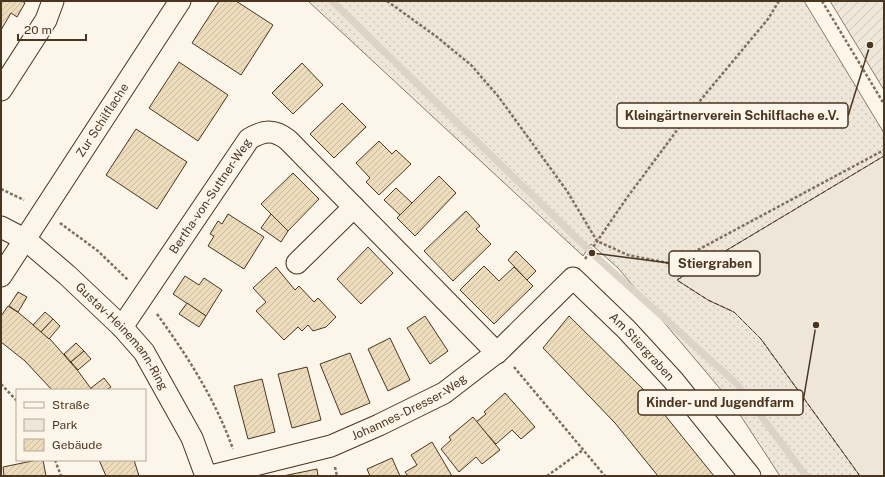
<svg xmlns="http://www.w3.org/2000/svg" width="885" height="477" viewBox="0 0 885 477" font-family="'Public Sans',sans-serif">
	<defs>
		<pattern id="grass-dots" width="8" height="8" patternUnits="userSpaceOnUse"><rect width="8" height="8" fill="#ede6d9"/><path d="M2 2h.1M6 6h.1" fill="none" stroke="#cdc6ba" stroke-width="1.8" stroke-linecap="round"/></pattern>
		<pattern id="garden-furrows" width="10" height="10" patternUnits="userSpaceOnUse"><rect width="10" height="10" fill="#ede6d9"/><path d="M-1 1l2-2M0 10L10 0M9 11l2-2" fill="none" stroke="#cdc6ba"/></pattern>
		<pattern id="building-hatch" width="6" height="6" patternUnits="userSpaceOnUse"><rect width="6" height="6" fill="#ecdcbc"/><path d="M-1 1l2-2M0 6l6-6M5 7l2-2" fill="none" stroke="#ccbda1"/></pattern>
	</defs>
	<rect width="100%" height="100%" fill="#fbf6e9"/>
	<path fill="url(#grass-dots)" stroke="#887966" d="M308,1H804L884,133V156L677,280L708,300L734,312L761,339L860,476H780L733,404L618,268L591,244L583,256Z"/>
	<path fill="#ede6d9" stroke="#887966" d="M884,156V476H860L761,339L734,312L708,300L677,280Z"/>
	<path fill="url(#garden-furrows)" stroke="#887966" d="M830,1H884V90Z"/>
	<g fill="none" stroke-linecap="round" stroke-linejoin="round">
		<path stroke="#dcd4c6" stroke-width="7" d="M332,1L592,253L737,384L806,476"/>
	</g>
	<g fill="url(#building-hatch)" stroke="#4a3520">
		<path d="M1,1H22L25,3L17,17L11,13L1,30Z"/>
		<path d="M219,1H236L273,25L241,75L192,43Z"/>
		<path d="M179,62L228,95L198,141L149,108Z"/>
		<path d="M302,63L323,85L293,114L272,93Z"/>
		<path d="M342,103L366,127L334,158L310,134Z"/>
		<path d="M136,129L187,162L157,209L106,175Z"/>
		<path d="M379,141L392,154L396,150L411,164L379,195L366,182L370,178L356,163Z"/>
		<path d="M293,173L319,199L288,231L261,204Z"/>
		<path d="M439,176L456,193L415,236L397,218Z"/>
		<path d="M396,188L412,203L400,215L384,200Z"/>
		<path d="M466,211L480,226L476,229L491,244L453,281L424,251Z"/>
		<path d="M228,214L264,237L244,269L208,246L214,236L210,234L218,221L222,224Z"/>
		<path d="M271,214L288,231L281,242L261,228Z"/>
		<path d="M368,247L393,273L361,304L337,279Z"/>
		<path d="M516,251L536,271L527,280L508,260Z"/>
		<path d="M484,266L499,281L514,267L533,286L494,324L460,290Z"/>
		<path d="M276,267L295,290L299,286L314,302L318,298L336,317L326,327L313,331L308,325L302,331L298,327L284,340L256,311L266,302L253,288Z"/>
		<path d="M185,276L199,285L204,278L222,290L206,316L173,294Z"/>
		<path d="M18,292L27,297L18,312L9,306Z"/>
		<path d="M187,303L206,316L199,327L179,314Z"/>
		<path d="M8,306L19,313L50,339L78,371L92,390H52L25,361L1,342V316Z"/>
		<path d="M45,312L53,319L41,332L33,325Z"/>
		<path d="M425,316L448,351L430,364L407,328Z"/>
		<path d="M569,316L647,393L714,476H658L615,423L543,348Z"/>
		<path d="M53,319L60,326L49,339L41,332Z"/>
		<path d="M390,338L410,380L388,391L368,349Z"/>
		<path d="M76,343L84,351L71,362L64,354Z"/>
		<path d="M84,351L91,359L78,370L71,362Z"/>
		<path d="M350,353L370,403L341,415L320,364Z"/>
		<path d="M307,367L321,420L292,428L278,374Z"/>
		<path d="M104,378L111,387L106,390H92L91,388Z"/>
		<path d="M262,379L275,432L248,439L234,386Z"/>
		<path d="M505,393L535,427L521,439L512,430L496,444L476,422L486,414L484,412Z"/>
		<path d="M473,417L500,450L482,464L476,457L459,472L441,449L451,440L449,437Z"/>
		<path d="M432,442L452,476H408L405,472L417,465L411,455Z"/>
		<path d="M392,458L400,476H370L367,469Z"/>
		<path d="M37,460H43L46,476H4L3,467Z"/>
		<path d="M99,460H134L139,476H106Z"/>
		<path d="M317,469L318,476H283Z"/>
	</g>
	<g fill="none" stroke-linecap="round" stroke-linejoin="round">
		<g stroke="#4a3520" stroke-width="23">
			<g id="minor">
				<path d="M1,90L46,20L53,1"/>
				<path id="s1" d="M1,227L26,240L67,275L122,327L144,352L192,438L206,476"/>
				<path d="M297,263L354,207"/>
				<path id="s2" d="M1,276L180,1"/>
				<path id="s3" d="M122,327L249,139C264,130 274,129 288,140L497,353"/>
				<path id="s4" d="M211,476L331,446L379,425L444,393L500,350L573,278L626,329L673,380L750,476"/>
			</g>
		</g>
		<g stroke="#7f6f5c" stroke-width="2.5" stroke-dasharray="3 2" stroke-linecap="butt">
			<path d="M387,1L437,37L471,65L498,96L567,191L597,241L628,255L668,263L679,260L884,150"/>
			<path d="M822,1L884,104"/>
			<path d="M1,189L24,200"/>
			<path d="M60,223L98,251L128,280"/>
			<path d="M585,259L626,199L689,114L768,19L779,1"/>
			<path d="M157,314C188,357 215,399 233,449"/>
			<path d="M514,367L605,476"/>
			<path d="M1,384L17,401"/>
			<path d="M55,460L61,476"/>
			<path d="M335,467L337,476"/>
			<path d="M547,476L583,450"/>
		</g>
		<use href="#minor" stroke="#fbf6e9" stroke-width="21"/>
		<path stroke="#4a3520" stroke-width="1" stroke-dasharray="5 2" stroke-linecap="butt" d="M860,476L761,339L734,312L708,300L677,280L884,156"/>
	</g>
	<g text-anchor="middle" stroke-width="3" stroke-linejoin="round" paint-order="stroke">
		<g font-size="12" fill="#4a3520" stroke="#fbf6e9">
			<text dy="4" stroke="none"><textPath href="#s2" startOffset="186">Zur Schilflache</textPath></text>
			<text dy="4" stroke="none"><textPath href="#s3" startOffset="158">Bertha-von-Suttner-Weg</textPath></text>
			<text dy="4" stroke="none"><textPath href="#s1" startOffset="165">Gustav-Heinemann-Ring</textPath></text>
			<text dy="4" stroke="none"><textPath href="#s4" startOffset="519">Am Stiergraben</textPath></text>
			<text dy="4" stroke="none"><textPath href="#s4" startOffset="211">Johannes-Dresser-Weg</textPath></text>
		</g>
	</g>
	<path fill="none" stroke="#4a3520" stroke-width="1.5" d="M870 45L848 116M592 253L669 263M816 325L803 402"/>
	<g fill="#4a3520" stroke="#fbf6e9" stroke-width="1.5">
		<circle cx="870" cy="45" r="4"/>
		<circle cx="592" cy="253" r="4"/>
		<circle cx="816" cy="325" r="4"/>
	</g>
	<g fill="#fbf6e9" stroke="#4a3520" stroke-width="1.5">
		<rect x="617" y="103" width="231" height="25" rx="4"/>
		<rect x="669" y="251" width="91" height="25" rx="4"/>
		<rect x="638" y="390" width="165" height="25" rx="4"/>
	</g>
	<g font-size="13" text-anchor="middle" font-weight="bold" fill="#4a3520">
		<text x="732" y="120">Kleingärtnerverein Schilflache e.V.</text>
		<text x="715" y="268">Stiergraben</text>
		<text x="720" y="407">Kinder- und Jugendfarm</text>
	</g>
	<rect width="885" height="477" fill="none" stroke="#4a3520" stroke-width="4"/>
	<rect x="16" y="389" width="130" height="72" fill="#fbf6e9" stroke="#b4a999"/>
	<rect x="24" y="402" width="20" height="6" fill="#fbf6e9" stroke="#b4a999"/>
	<text x="52" y="409" font-size="12" fill="#4a3520">Straße</text>
	<rect x="24" y="419" width="20" height="12" fill="#ede6d9" stroke="#b4a999"/>
	<text x="52" y="429" font-size="12" fill="#4a3520">Park</text>
	<rect x="24" y="439" width="20" height="12" fill="url(#building-hatch)" stroke="#b4a999"/>
	<text x="52" y="449" font-size="12" fill="#4a3520">Gebäude</text>
	<path d="M18 34v6h68v-6" fill="none" stroke="#4a3520" stroke-width="2"/>
	<text x="24" y="34" font-size="12" fill="#4a3520" stroke="#fbf6e9" stroke-width="3" paint-order="stroke">20 m</text>
</svg>
